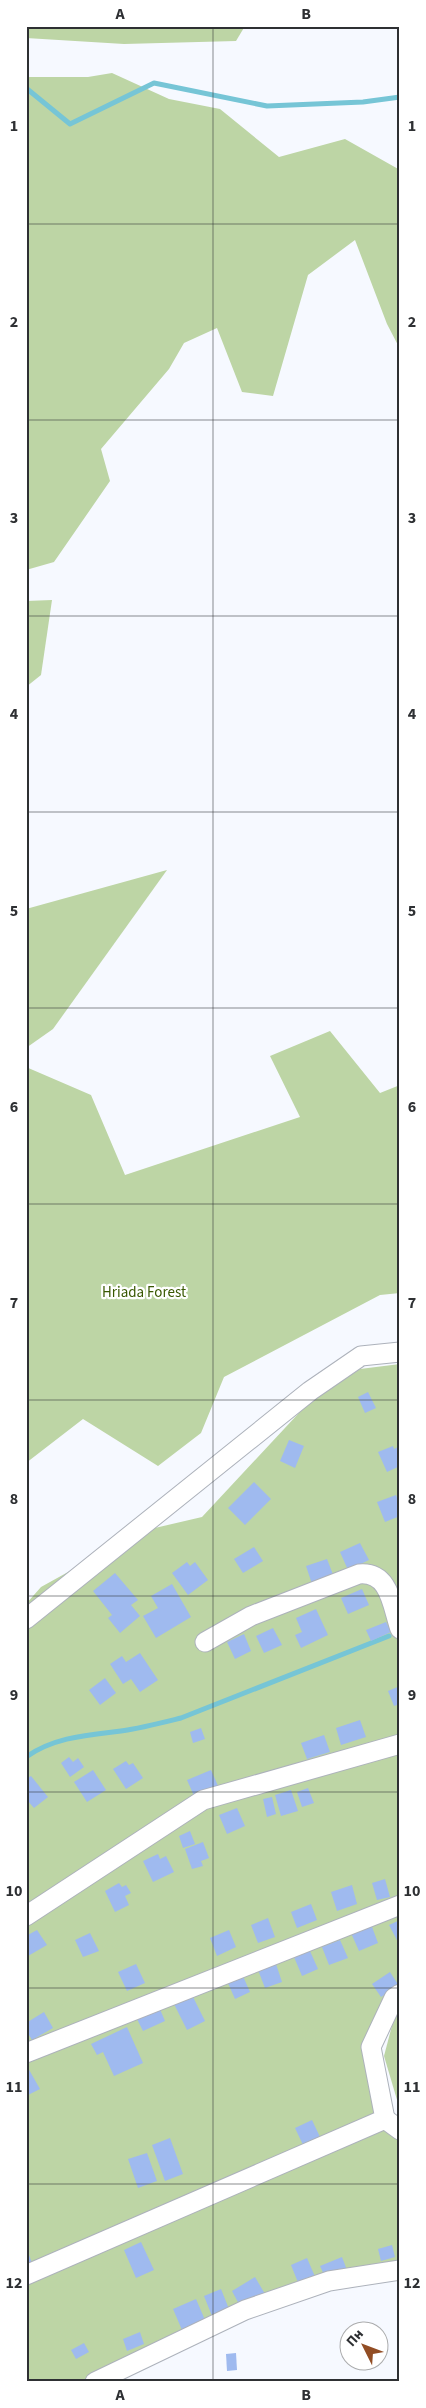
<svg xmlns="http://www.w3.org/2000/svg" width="426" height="2408" viewBox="0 0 426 2408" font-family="'Source Sans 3',sans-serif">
	<rect width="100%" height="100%" fill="#f6f9ff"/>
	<g fill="#bdd5a5">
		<path d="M26,26H245L236,41L124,44L26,38Z"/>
		<path d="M112,73L169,99L220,109L279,157L345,139L400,170V349L387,324L355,240L308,275L273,396L242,392L217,328L184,343L169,369L101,449L110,481L54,562L26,570V77H88Z"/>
		<path d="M52,600L41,675L26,687V601Z"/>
		<path d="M167,870L53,1029L26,1048V909Z"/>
		<path d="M330,1031L380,1093L400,1085V1293L380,1295L224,1377L201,1433L158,1466L83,1419L26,1463V1067L91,1095L125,1175L300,1117L270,1056Z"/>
		<path d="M400,1364V1988L364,2047L400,2135V2268L287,2288L84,2382H26V1604L41,1587L142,1531L202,1517L311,1400L360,1369Z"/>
		<path d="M400,2013V2110L384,2056L394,2018Z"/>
	</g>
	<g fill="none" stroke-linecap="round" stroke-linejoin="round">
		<g stroke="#76c5d6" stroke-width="5">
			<path d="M26,88L70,124L154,83L267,106L363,102L400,97"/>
			<path d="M26,1757C54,1737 88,1735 121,1731C142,1728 161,1723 181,1718L389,1636"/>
		</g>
	</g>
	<g fill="#9fbaef">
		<path d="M368,1392L376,1408L365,1413L358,1397Z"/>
		<path d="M289,1440L304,1446L295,1468L280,1461Z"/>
		<path d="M393,1446L394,1449L398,1447L400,1451V1466L387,1472L378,1452Z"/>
		<path d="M254,1482L271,1499L245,1525L228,1508Z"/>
		<path d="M396,1495L400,1506V1516L385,1522L377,1502Z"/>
		<path d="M360,1543L369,1560L348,1570L340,1552Z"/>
		<path d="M254,1547L263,1561L243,1573L234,1559Z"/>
		<path d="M327,1559L334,1577L312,1584L306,1566Z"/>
		<path d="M187,1562L190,1566L195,1562L208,1580L188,1595L172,1573Z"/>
		<path d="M115,1573L138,1600L131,1605L140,1616L120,1633L108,1618L112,1615L93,1591Z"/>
		<path d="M172,1584L191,1617L156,1638L143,1616L158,1608L151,1596Z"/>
		<path d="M362,1589L369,1605L348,1614L341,1598Z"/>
		<path d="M316,1609L328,1635L301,1648L295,1635L302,1632L296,1618Z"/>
		<path d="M386,1622L391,1632L371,1641L366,1630Z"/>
		<path d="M273,1628L282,1645L264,1653L256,1636Z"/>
		<path d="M244,1634L251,1651L235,1659L227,1642Z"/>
		<path d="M140,1653L158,1680L140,1692L131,1679L123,1684L110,1664L122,1656L126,1662Z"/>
		<path d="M105,1678L116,1693L100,1705L89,1690Z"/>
		<path d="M400,1686V1704L394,1706L388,1691Z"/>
		<path d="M360,1720L366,1737L341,1745L336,1728Z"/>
		<path d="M201,1728L205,1739L193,1743L190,1732Z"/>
		<path d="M324,1735L330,1752L307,1759L301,1743Z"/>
		<path d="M69,1757L73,1762L78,1758L84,1767L70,1777L61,1763Z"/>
		<path d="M126,1761L129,1765L133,1763L143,1778L126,1789L113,1769Z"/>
		<path d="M93,1770L106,1790L87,1802L74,1782Z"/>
		<path d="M211,1770L219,1788L195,1798L187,1780Z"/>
		<path d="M31,1776L48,1797L34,1808L26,1799V1779Z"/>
		<path d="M308,1788L314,1803L302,1807L297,1792Z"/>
		<path d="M291,1790L298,1811L281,1816L275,1795Z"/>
		<path d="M272,1797L276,1814L267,1817L263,1799Z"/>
		<path d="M237,1808L245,1826L227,1834L219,1815Z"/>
		<path d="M190,1831L195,1844L183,1848L179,1836Z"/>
		<path d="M203,1842L209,1858L201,1861L203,1866L192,1869L185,1849Z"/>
		<path d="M158,1854L160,1859L166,1856L174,1872L153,1882L143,1861Z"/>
		<path d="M385,1879L390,1897L377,1900L372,1883Z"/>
		<path d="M119,1883L122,1887L126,1885L131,1893L125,1896L129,1905L115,1912L105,1891Z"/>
		<path d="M352,1885L357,1904L337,1911L331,1892Z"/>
		<path d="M311,1904L317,1920L297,1928L291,1912Z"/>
		<path d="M268,1918L275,1937L258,1943L251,1925Z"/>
		<path d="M400,1920V1946L389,1925Z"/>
		<path d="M371,1924L378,1943L359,1951L351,1933Z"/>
		<path d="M37,1930L47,1945L28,1956L26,1936Z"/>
		<path d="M229,1930L236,1947L217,1956L210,1938Z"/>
		<path d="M90,1933L99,1951L83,1957L75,1940Z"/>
		<path d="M340,1940L348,1958L329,1965L322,1947Z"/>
		<path d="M310,1951L318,1969L302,1976L294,1957Z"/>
		<path d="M136,1964L145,1983L127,1991L118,1972Z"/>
		<path d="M276,1964L282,1982L265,1988L258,1970Z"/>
		<path d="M390,1972L399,1986L381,1997L372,1984Z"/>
		<path d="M242,1974L250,1992L235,1999L227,1981Z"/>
		<path d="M191,1993L205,2021L187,2030L173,2002Z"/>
		<path d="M159,2007L165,2021L143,2031L136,2017Z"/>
		<path d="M44,2012L53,2028L32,2040L26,2030V2023Z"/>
		<path d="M127,2027L143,2063L114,2076L103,2052L97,2055L91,2044Z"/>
		<path d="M28,2068L40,2089L26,2096V2069Z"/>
		<path d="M312,2120L321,2139L304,2147L295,2128Z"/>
		<path d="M170,2138L183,2174L165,2181L152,2145Z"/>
		<path d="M147,2153L157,2181L138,2188L128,2159Z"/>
		<path d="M141,2242L154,2270L136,2278L124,2250Z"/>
		<path d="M392,2245L395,2257L381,2261L378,2249Z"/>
		<path d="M26,2247L32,2263L26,2265Z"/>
		<path d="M342,2257L347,2270L326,2279L320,2266Z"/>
		<path d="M307,2258L316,2279L299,2285L291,2265Z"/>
		<path d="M255,2277L265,2294L241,2308L232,2291Z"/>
		<path d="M221,2289L231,2314L214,2321L204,2296Z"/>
		<path d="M196,2299L205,2320L182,2330L173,2309Z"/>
		<path d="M140,2332L144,2344L127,2351L123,2339Z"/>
		<path d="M84,2343L89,2352L76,2359L71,2350Z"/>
		<path d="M236,2353L237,2370L227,2371L226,2354Z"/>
	</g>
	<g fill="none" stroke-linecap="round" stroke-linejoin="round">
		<g stroke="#adb2bb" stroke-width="21">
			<g id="minor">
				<path d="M26,1619L310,1391L361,1356L400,1352"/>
				<path d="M205,1642L251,1616L359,1574C390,1571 392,1606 400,1629"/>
				<path d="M26,1916L203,1800L400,1744"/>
				<path d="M26,2053L400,1905"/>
				<path d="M385,2119L400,2130"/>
				<path d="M26,2275L385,2119L371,2047L394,1998L400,1994"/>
				<path d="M95,2382L245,2310L329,2281L400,2270"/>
			</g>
		</g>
		<use href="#minor" stroke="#fff" stroke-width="19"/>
	</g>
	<path fill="none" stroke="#2e3033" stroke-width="1" stroke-opacity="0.55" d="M213,26V2382M26,224H400M26,420H400M26,616H400M26,812H400M26,1008H400M26,1204H400M26,1400H400M26,1596H400M26,1792H400M26,1988H400M26,2184H400"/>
	<g text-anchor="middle" stroke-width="4.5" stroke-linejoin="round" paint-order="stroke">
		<g font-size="15" fill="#395802" stroke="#fff">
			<text x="144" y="1297">Hriada Forest</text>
		</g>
	</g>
	<rect width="426" height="2408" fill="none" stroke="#ffffff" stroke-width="55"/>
	<g transform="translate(364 2346) rotate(312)"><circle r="24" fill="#ffffff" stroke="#abacad"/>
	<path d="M0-4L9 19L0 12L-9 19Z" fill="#924d24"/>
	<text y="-8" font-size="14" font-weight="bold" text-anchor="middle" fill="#2e3033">Пн</text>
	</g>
	<rect x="28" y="28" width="370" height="2352" fill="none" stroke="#2e3033" stroke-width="2"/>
	<g font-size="16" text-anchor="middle" font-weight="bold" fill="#2e3033">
		<text x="120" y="19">A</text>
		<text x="306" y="19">B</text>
		<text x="14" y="131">1</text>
		<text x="412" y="131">1</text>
		<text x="14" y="327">2</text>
		<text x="412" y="327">2</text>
		<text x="14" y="523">3</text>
		<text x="412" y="523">3</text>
		<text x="14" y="719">4</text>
		<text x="412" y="719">4</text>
		<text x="14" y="916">5</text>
		<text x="412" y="916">5</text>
		<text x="14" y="1112">6</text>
		<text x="412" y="1112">6</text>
		<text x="14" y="1308">7</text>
		<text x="412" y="1308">7</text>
		<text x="14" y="1504">8</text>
		<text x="412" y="1504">8</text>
		<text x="14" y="1700">9</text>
		<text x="412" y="1700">9</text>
		<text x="14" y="1896">10</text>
		<text x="412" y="1896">10</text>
		<text x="14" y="2092">11</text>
		<text x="412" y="2092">11</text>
		<text x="14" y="2288">12</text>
		<text x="412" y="2288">12</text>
		<text x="120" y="2400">A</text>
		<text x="306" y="2400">B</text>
	</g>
</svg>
